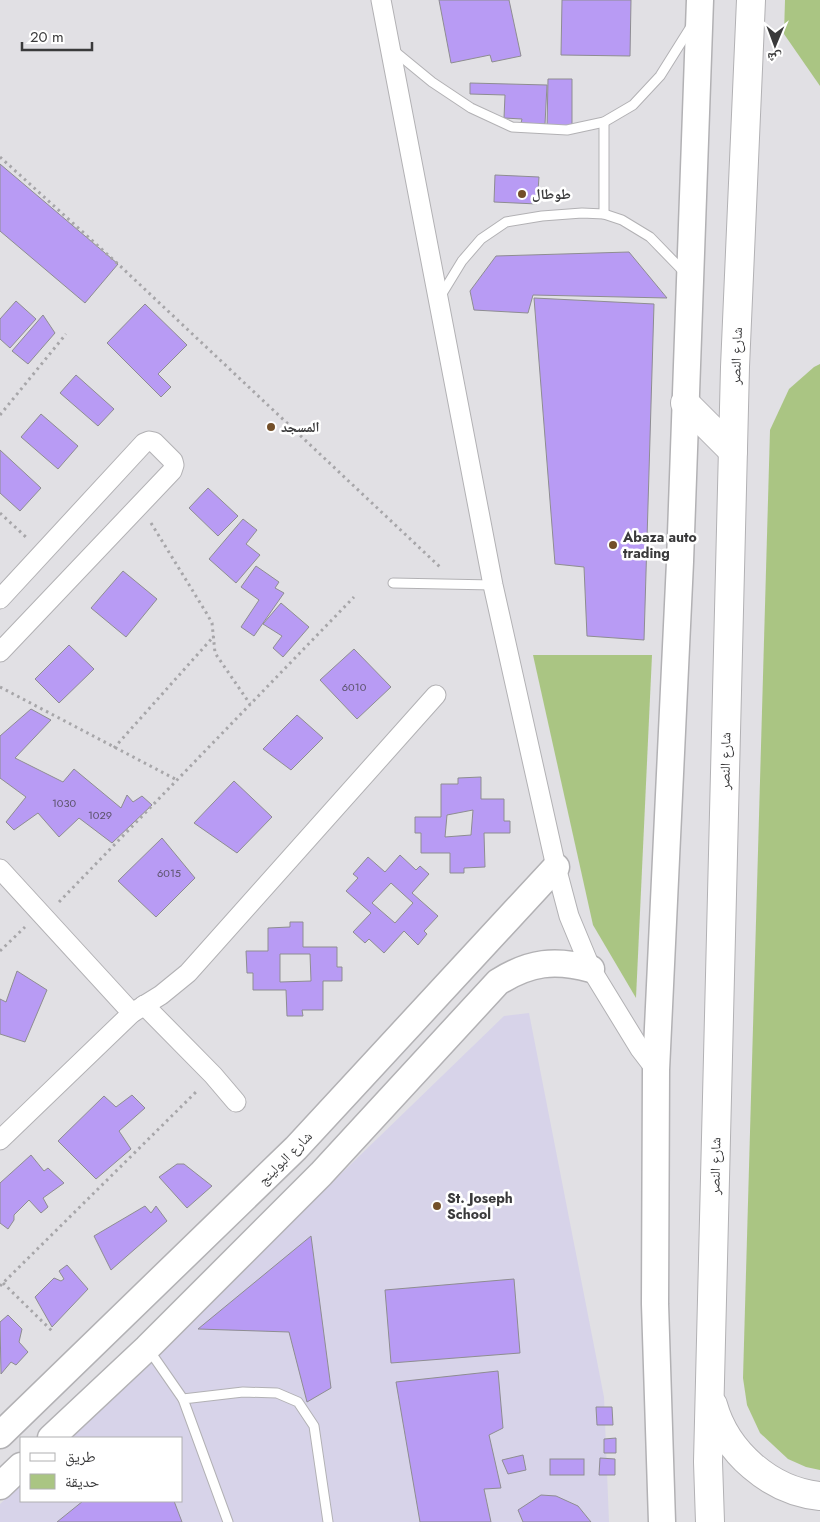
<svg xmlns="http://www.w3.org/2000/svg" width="820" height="1522" viewBox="0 0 820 1522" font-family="Jost,'Noto Naskh Arabic',sans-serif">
	<rect width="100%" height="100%" fill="#e1e0e4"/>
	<path fill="#d7d3e9" d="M529,1013L604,1397L609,1522H0V1504L21,1484V1501H181V1438H68L504,1016Z"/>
	<g fill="#aac583">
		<path d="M785,0H820V86L784,34Z"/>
		<path d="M820,364V1470L806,1467L788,1459L760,1433L747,1405L743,1378L770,430L789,389L814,367Z"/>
		<path d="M533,655H652L636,998L593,925Z"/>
	</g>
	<g fill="#b89bf4" stroke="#8e8d91" fill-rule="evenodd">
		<path d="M439,0H509L521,56L492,62L490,55L451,63Z"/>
		<path d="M562,0H631L630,56L561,55Z"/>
		<path d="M548,79H572V129H547Z"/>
		<path d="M470,83L547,85L545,124L521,123L522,119L504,118L505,95L470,94Z"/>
		<path d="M0,164L118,264L85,303L0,231Z"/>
		<path d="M495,175L539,177L537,204L494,202Z"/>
		<path d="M629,252L667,298L533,295L528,313L474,310L470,291L496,256Z"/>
		<path d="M534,298L654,304L644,640L587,636L584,567L555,564Z"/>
		<path d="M16,301L36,319L10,348L0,339V319Z"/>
		<path d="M145,304L187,345L158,374L171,387L161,397L107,343Z"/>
		<path d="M43,315L55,333L28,364L12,351Z"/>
		<path d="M76,375L114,409L98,426L60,393Z"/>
		<path d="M41,414L78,446L58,469L21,437Z"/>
		<path d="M0,450L41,488L20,511L0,493Z"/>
		<path d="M208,488L238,516L218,536L189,508Z"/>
		<path d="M243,519L257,530L246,544L260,555L236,583L209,559Z"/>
		<path d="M256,566L279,582L275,588L284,593L254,636L241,627L259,600L241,587Z"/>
		<path d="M123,571L157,599L126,637L91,608Z"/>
		<path d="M281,603L309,627L283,657L273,648L282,636L263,624Z"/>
		<path d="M69,645L94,669L59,703L35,679Z"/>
		<path d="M354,649L391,687L357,719L320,680Z"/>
		<path d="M31,709L51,720L15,758L63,782L74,769L121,808L127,795L133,802L142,796L152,805L112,843L79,818L59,837L38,813L14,830L6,822L26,797L0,778V736Z"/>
		<path d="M297,715L323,738L291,770L263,749Z"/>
		<path d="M481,777V799H504V821H510V833H484L485,867L464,868V873H450V853H421V833H415V817H441V784H458V778ZM473,810L471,835L445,837L447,815Z"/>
		<path d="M234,781L272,817L237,853L194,823Z"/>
		<path d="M162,838L195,878L156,917L118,881Z"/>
		<path d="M400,855L416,870L420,866L429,874L412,893L438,916L424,931L427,934L418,945L404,931L384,953L369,939L365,943L353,932L371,913L346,891L358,878L353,874L368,857L385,872ZM391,883L413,903L395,923L372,903Z"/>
		<path d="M290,922H303V947H337V967H342V981H323V1010H302L303,1016H287L286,990H253V973H247L246,951H268V928L290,927ZM280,954H310L311,981L280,982Z"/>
		<path d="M17,971L47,990L25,1042L0,1034V999L6,1002Z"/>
		<path d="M132,1095L145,1108L119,1131L131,1149L96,1179L58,1141L104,1096L116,1107Z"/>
		<path d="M31,1155L44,1171L48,1168L64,1183L43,1198L48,1207L41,1213L29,1200L14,1215V1220L8,1229L0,1223V1183Z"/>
		<path d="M177,1164H184L212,1186L187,1208L159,1177Z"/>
		<path d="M145,1206L151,1213L156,1206L167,1221L111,1270L94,1236Z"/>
		<path d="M311,1236L331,1388L307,1402L289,1332L198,1329Z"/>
		<path d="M67,1265L88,1289L52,1327L35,1297L54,1278L61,1281L64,1279L59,1271Z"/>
		<path d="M514,1279L520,1353L391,1363L385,1290Z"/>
		<path d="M8,1315L22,1329L19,1342L28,1352L16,1365L11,1362L1,1374L0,1322Z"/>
		<path d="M498,1371L503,1428L489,1435L501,1488L484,1489L491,1522H420L396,1382Z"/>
		<path d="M596,1407H612L613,1425H597Z"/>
		<path d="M616,1438V1453H604V1439Z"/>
		<path d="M523,1455L526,1470L508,1474L502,1460Z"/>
		<path d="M600,1458L615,1459V1475H599Z"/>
		<rect x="550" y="1459" width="34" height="16"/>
		<path d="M541,1495L556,1496L578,1506L591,1522H523L518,1510Z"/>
		<path d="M83,1501H174L182,1522H57Z"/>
	</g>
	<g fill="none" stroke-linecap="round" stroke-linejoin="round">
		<g stroke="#b2b1b4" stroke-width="11">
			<g id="lane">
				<path d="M393,50L432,82L471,108L512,127L567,130L604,122L633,105L660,76L692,25"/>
				<path d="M604,122V214"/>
				<path d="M440,297L462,261L481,239L506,222L542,216L582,213L604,214L622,220L650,237L685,273"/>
				<path d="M393,583L493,585"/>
				<path d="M149,1350L183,1399"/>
				<path d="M228,1522L183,1399L243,1392L277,1393L298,1402L314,1426L328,1522"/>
			</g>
		</g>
		<g stroke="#b2b1b4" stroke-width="21">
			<g id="street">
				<path d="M381,0L493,585L556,867L569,916L591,969L640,1049L656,1070"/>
				<path d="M0,599L144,443L149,441L154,442L173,461L174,465L172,471L0,652"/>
				<path d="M0,869L132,1013"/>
				<path d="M144,1005L213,1075L236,1102"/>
				<path d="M0,1140L132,1013L161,995L188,973L436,695"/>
			</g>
		</g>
		<g stroke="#b2b1b4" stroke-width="29">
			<g id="secondary">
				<path d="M0,1435L296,1148L556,867"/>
				<path d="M51,1438L147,1348L321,1174L498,982C530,962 555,959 591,969"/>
				<path d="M0,1486L21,1466"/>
				<path d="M662,1522L655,1304L656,1070L680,562L700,0"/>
			</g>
		</g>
		<g stroke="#b2b1b4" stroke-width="30">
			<g id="primary">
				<path d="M685,403L733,451"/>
				<path d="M713,1405C726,1452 770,1491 820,1496"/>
				<path d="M710,1522L708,1462L735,367L751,0"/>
			</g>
		</g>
		<g stroke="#a7a6a9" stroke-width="3" stroke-dasharray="2.5 4" stroke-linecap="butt">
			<path d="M0,157L118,264L441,568"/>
			<path d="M0,415L66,334"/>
			<path d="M0,513L27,538"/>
			<path d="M151,523L207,614L212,623L215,653L250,704"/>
			<path d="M0,687L177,780"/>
			<path d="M114,748L214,636"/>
			<path d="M59,902L354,597"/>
			<path d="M0,951L25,927"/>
			<path d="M3,1283L53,1332"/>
			<path d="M0,1286L198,1090"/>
		</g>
		<use href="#lane" stroke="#fff" stroke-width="9"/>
		<use href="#street" stroke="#fff" stroke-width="19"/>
		<use href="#secondary" stroke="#fff" stroke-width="26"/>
		<use href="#primary" stroke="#fff" stroke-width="28"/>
	</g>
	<g fill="#734f29" stroke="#fff" stroke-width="2">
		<circle cx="522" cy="194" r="5"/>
		<circle cx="271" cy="427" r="5"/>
		<circle cx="613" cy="545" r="5"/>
		<circle cx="437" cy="1206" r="5"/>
	</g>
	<g text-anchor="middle" stroke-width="5" stroke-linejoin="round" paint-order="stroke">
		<g font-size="11" fill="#5a5269">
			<text x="354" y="691">6010</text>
			<text x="64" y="807">1030</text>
			<text x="100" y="819">1029</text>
			<text x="169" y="877">6015</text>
		</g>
		<g font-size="14" font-weight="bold" fill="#3a3a3b" stroke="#fff" text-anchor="start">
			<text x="532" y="199">طوطال</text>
			<text x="281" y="432">المسجد</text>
			<text x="623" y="542">Abaza auto<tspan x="623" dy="16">trading</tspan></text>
			<text x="447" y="1203">St. Joseph<tspan x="447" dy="16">School</tspan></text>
		</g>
		<g font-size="14" fill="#3a3a3b" stroke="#fff">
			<text transform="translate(736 356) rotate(-88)" y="5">شارع النصر</text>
			<text transform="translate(725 761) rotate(-89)" y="5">شارع النصر</text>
			<text transform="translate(285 1158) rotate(-45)" y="5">شارع البولينج</text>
			<text transform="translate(715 1166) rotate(-89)" y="5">شارع النصر</text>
		</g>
	</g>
	<rect x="20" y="1437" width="162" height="65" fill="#ffffff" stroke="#b0b0b1"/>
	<rect x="30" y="1453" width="25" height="8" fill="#ffffff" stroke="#b0b0b1"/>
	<text x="65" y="1462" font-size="15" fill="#3a3a3b">طريق</text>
	<rect x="30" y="1474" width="25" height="15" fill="#aac583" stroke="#b0b0b1"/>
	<text x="65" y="1487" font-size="15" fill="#3a3a3b">حديقة</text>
	<g transform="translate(775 45) rotate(181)" stroke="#ffffff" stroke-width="4" paint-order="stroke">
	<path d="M0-4L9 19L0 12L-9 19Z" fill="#3a3a3b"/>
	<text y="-8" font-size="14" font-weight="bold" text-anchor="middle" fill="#3a3a3b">ش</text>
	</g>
	<path d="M22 42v8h70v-8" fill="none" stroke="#3a3a3b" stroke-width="2.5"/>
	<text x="30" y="42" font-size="15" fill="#3a3a3b" stroke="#ffffff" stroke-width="4" paint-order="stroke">20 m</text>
</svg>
